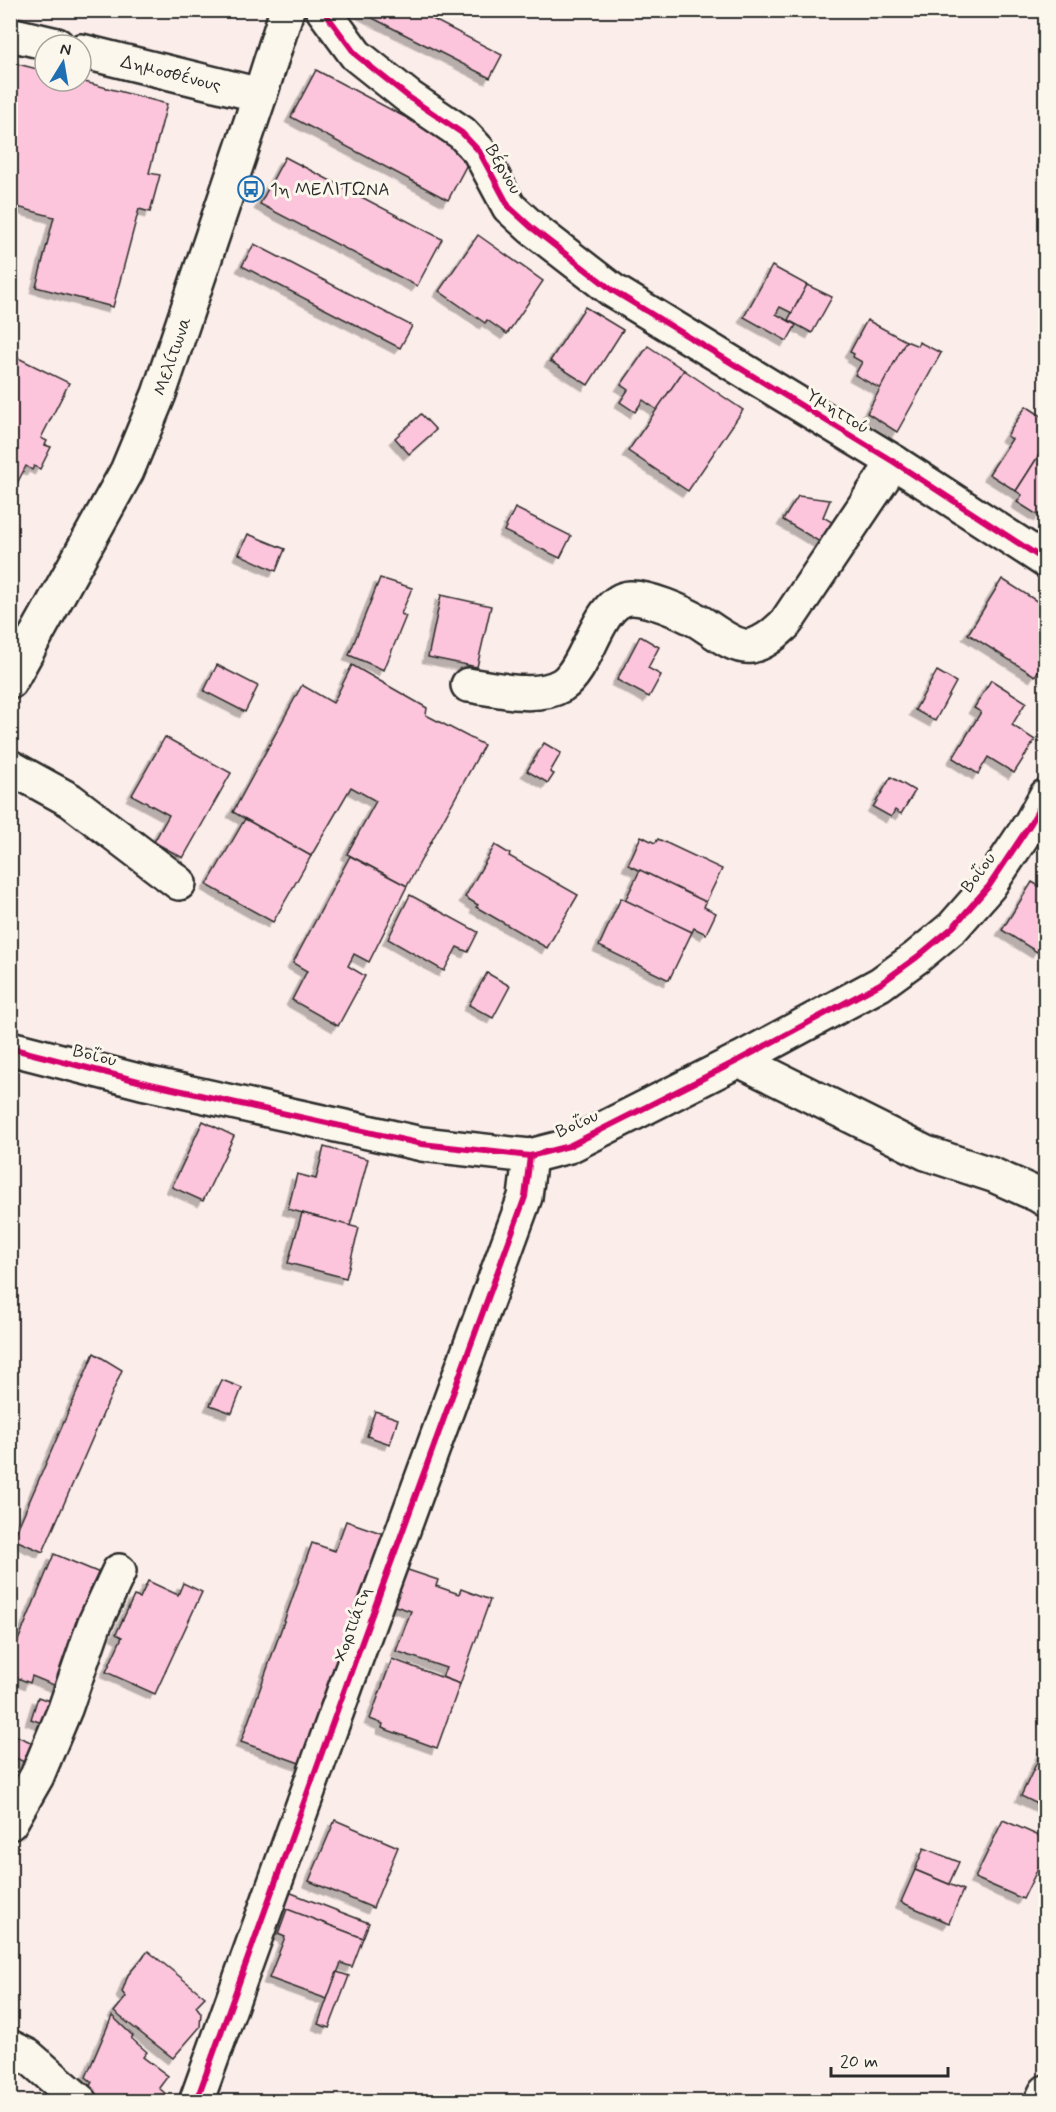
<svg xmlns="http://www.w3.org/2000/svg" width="1056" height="2112" viewBox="0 0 1056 2112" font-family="Mynerve,sans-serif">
	<defs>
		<filter id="shadow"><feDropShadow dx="-5.5" dy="5.5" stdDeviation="0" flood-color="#0004"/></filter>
	</defs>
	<rect width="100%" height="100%" fill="#fbede9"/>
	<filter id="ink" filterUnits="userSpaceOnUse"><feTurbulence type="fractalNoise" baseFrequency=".0167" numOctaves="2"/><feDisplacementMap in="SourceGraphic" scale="12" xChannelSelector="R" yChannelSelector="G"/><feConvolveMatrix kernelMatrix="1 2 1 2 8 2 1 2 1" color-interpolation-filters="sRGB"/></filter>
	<g filter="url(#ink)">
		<g fill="#fdc5db" stroke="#2b2b2b" stroke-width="1.5" filter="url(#shadow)">
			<path d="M357,10H415L502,55L490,78Z"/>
			<path d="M10,62L45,71V81H81L167,104L149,173L160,175L150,212L139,209L113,307L36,287L54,217L10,205Z"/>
			<path d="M316,70L473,153L448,200L291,117Z"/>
			<path d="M285,157L442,239L417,286L260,204Z"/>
			<path d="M478,235L543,281L507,334L487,320L485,323L439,291Z"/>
			<path d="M254,244L412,326L400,348L242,266Z"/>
			<path d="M772,266L807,285L792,313L780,307L776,314L796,325L787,341L744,317Z"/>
			<path d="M807,285L832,297L812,333L788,320Z"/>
			<path d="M585,307L623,330L588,385L550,361Z"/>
			<path d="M867,320L906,341L881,389L855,375L862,362L853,357L854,354L850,352Z"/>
			<path d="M906,341L918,346L919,342L941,353L897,432L867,413Z"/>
			<path d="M648,346L684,370L657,410L643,400L635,412L620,402L628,390L621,385Z"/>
			<path d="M10,354L69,383L41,438L47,441L45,445L51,447L40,469L34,466L32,470L26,466L10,497Z"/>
			<path d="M684,370L743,410L688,491L628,451Z"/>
			<path d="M1026,406L1046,419V444L1016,491L989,474L1012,439L1007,436Z"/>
			<path d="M421,414L436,430L409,454L395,438Z"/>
			<path d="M1046,444V509L1044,508L1039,516L1017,502L1022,495L1016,491Z"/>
			<path d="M798,496L830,500L823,517L837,525L825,545L783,520Z"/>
			<path d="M515,508L571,536L560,558L504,531Z"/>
			<path d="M248,534L285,549L276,571L239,554Z"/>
			<path d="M380,578L412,588L401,614L406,616L384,670L349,655Z"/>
			<path d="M1002,579L1046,607V659L1035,676L968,634Z"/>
			<path d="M441,595L491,606L477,667L428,657Z"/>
			<path d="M640,636L659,647L648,668L661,675L649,697L617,680Z"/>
			<path d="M217,665L258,686L245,712L204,691Z"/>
			<path d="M352,665L427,708L426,715L484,745L407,886L347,854L376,801L351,787L311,856L233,812L302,685L333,703Z"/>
			<path d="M937,671L956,682L935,721L915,710Z"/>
			<path d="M991,680L1026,702L1012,725L1035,740L1014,773L988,757L978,774L953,758L981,712L974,708Z"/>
			<path d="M165,737L231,773L183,858L154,842L169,815L132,795Z"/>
			<path d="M544,743L561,753L550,772L554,774L548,783L527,771Z"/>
			<path d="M891,777L915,791L901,814L895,810L891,817L873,807Z"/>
			<path d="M245,819L311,856L273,922L207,885Z"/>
			<path d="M641,836L655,843L658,839L722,869L706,902L628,865Z"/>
			<path d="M495,845L510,854L509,856L578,895L547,948L476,907L478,905L465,897Z"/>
			<path d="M350,856L407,886L369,962L354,954L348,966L365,976L338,1026L292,1000L307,971L293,963Z"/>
			<path d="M640,870L706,902L704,907L716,913L706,934L694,928L692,932L625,901Z"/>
			<path d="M1032,882L1046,890V939L1037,952L1002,930Z"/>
			<path d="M410,895L478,932L468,952L457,947L444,971L388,939Z"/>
			<path d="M621,898L692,932L669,980L599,946Z"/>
			<path d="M487,973L510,986L493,1018L469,1005Z"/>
			<path d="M203,1121L234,1136L203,1201L172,1187Z"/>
			<path d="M324,1147L368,1159L350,1226L288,1209L297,1174L316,1179Z"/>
			<path d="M302,1213L359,1228L346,1278L288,1263Z"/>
			<path d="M94,1353L122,1370L43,1552L13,1539Z"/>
			<path d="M222,1380L242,1388L232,1413L210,1405Z"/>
			<path d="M375,1411L398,1419L390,1444L367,1436Z"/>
			<path d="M346,1521L387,1535L305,1765L241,1742L312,1543L335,1551Z"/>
			<path d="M54,1554L107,1576L61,1688L32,1676L30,1683L10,1675V1660Z"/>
			<path d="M405,1569L438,1580L436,1586L459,1594L461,1589L490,1600L460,1684L442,1677L446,1668L396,1651L411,1611L392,1605Z"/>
			<path d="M148,1581L178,1595L183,1583L202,1592L155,1694L106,1672L122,1637L116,1634L134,1596L140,1598Z"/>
			<path d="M392,1659L460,1684L437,1748L382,1728L383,1724L370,1719Z"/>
			<path d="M38,1697L55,1703L47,1725L31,1719Z"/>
			<path d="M10,1733L35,1744L26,1763L10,1755Z"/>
			<path d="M1046,1743V1808L1021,1796Z"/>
			<path d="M335,1820L398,1847L373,1908L309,1881Z"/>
			<path d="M1003,1820L1046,1839V1852L1023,1899L975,1878Z"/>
			<path d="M924,1848L959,1862L949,1884L915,1870Z"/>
			<path d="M915,1870L963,1890L949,1923L901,1902Z"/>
			<path d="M286,1891L369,1923L363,1938L280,1907Z"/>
			<path d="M287,1909L363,1938L352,1967L341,1963L327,1999L269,1978L285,1937L278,1934Z"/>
			<path d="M148,1951L205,1997L196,2006L201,2013L200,2027L173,2058L114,2012L126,1997L122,1992L128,1975Z"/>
			<path d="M337,1972L349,1976L329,2028L318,2024Z"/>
			<path d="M112,2016L133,2036L131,2038L147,2052L143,2057L168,2076L159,2088L168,2096L164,2102H106L89,2088L92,2082L86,2077Z"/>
		</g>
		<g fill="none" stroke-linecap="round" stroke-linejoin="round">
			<g stroke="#2b2b2b" stroke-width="38">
				<g id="minor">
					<path d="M323,10L356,55L410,98L462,133L479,151L509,207L532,228L612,290L894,462L1046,561"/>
					<path d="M10,34L57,45"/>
					<path d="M81,51L260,95"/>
					<path d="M10,682L127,471L159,394L260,95L287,10"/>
					<path d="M468,685C495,689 537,700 562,685C589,668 597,600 630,598C648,597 682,612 698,621C712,629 734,649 751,646C765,643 774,634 785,624L894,462"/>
					<path d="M10,767L70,800L179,883"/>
					<path d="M10,1048L146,1083L422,1144L530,1156L569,1146L739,1060L880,984L917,957L953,927L989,886L1031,823L1046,796"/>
					<path d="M739,1060L926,1153L993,1175L1038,1195L1046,1200"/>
					<path d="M10,1823L37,1776L65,1709L94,1625L119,1571"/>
					<path d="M10,2047L28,2056L81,2102"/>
					<path d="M196,2102L347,1683L525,1197L530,1156"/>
					<path d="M1041,2102L1046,2092"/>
				</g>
			</g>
			<use href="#minor" stroke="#fbf7ec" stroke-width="33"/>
			<g stroke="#fbf7ec" stroke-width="10">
				<g id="cycleway">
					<path d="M323,10L356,55L410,98L462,133L479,151L509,207L532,228L612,290L894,462L1046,561"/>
					<path d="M10,1048L146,1083L422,1144L530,1156L569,1146L739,1060L880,984L917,957L953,927L989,886L1031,823L1046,796"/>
					<path d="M196,2102L347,1683L525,1197L530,1156"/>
				</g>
			</g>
			<use href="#cycleway" stroke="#d6006c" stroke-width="6"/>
		</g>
	</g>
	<defs>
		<g id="bus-ring" transform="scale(1.35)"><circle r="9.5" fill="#fbf7ec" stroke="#1f6fb2" stroke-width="1.5"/><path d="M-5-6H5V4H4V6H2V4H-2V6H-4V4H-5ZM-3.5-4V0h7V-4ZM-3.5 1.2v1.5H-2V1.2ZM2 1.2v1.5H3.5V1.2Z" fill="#1f6fb2"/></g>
	</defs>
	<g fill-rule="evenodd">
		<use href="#bus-ring" x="251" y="189"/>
	</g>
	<g text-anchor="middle" stroke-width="6" stroke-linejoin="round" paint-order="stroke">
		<g font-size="18" fill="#2b2b2b" stroke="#fbf7ec">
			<text transform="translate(171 73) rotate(14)" y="6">Δημοσθένους</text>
			<text transform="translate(504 169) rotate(60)" y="6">Βέρνου</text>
			<text transform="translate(172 356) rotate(-71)" y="6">Μελίτωνα</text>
			<text transform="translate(838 411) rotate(31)" y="6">Υμηττού</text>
			<text transform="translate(978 872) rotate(-53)" y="6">Βοΐου</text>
			<text transform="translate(95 1055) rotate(14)" y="6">Βοΐου</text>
			<text transform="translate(577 1123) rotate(-24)" y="6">Βοΐου</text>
			<text transform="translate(352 1624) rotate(-70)" y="6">Χορτιάτη</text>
		</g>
		<g font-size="18" fill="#2b2b2b" stroke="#fbf7ec" text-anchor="start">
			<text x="270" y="195">1η ΜΕΛΙΤΩΝΑ</text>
		</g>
	</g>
	<rect width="1056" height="2112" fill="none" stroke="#fbf7ec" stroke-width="36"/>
	<rect x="18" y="18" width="1020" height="2076" fill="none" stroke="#2b2b2b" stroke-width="2" filter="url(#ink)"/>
	<g transform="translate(63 63) rotate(11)"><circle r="28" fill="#fbf7ec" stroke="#a8a59f" stroke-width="1.5"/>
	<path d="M0-4.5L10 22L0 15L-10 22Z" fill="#1f6fb2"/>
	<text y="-9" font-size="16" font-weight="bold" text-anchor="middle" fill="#2b2b2b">N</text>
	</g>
	<path d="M831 2067v9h117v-9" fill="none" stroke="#2b2b2b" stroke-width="3"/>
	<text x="840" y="2067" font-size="18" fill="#2b2b2b" stroke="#fbf7ec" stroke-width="4.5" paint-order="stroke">20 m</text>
</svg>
